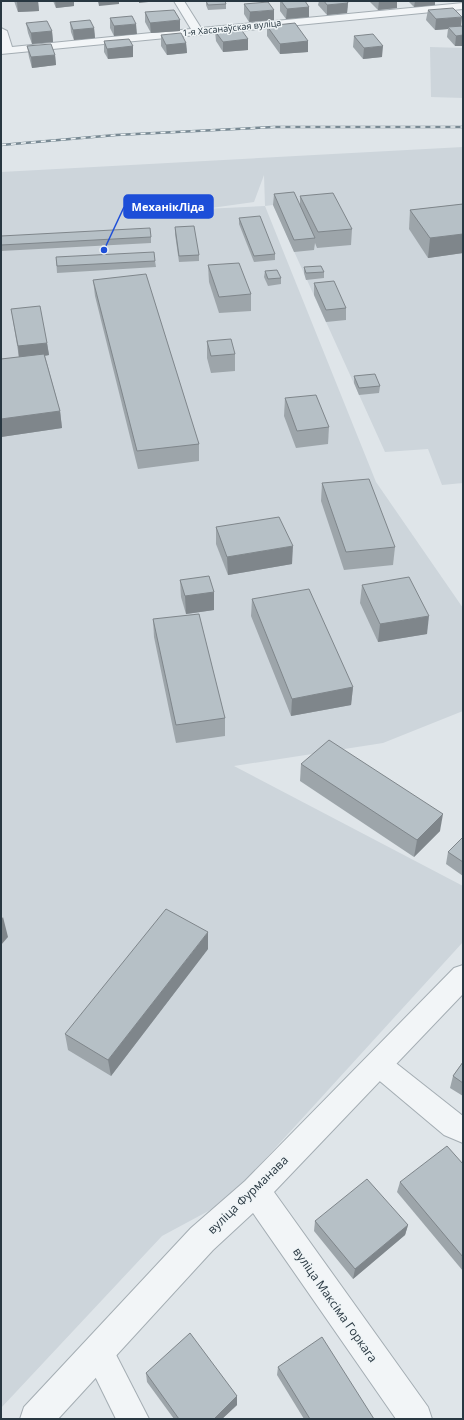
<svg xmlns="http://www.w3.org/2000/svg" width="464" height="1420" viewBox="0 0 464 1420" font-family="'Open Sans',sans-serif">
	<rect width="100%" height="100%" fill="#dfe5e9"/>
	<g fill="#cdd5db" fill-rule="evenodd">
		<path d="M430,47L463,48V98L431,97Z"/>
		<path d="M463,147V483L442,485L428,449L385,452L273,205L265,206L376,482L463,608V711L383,743L234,766L463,886V942L227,1201L162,1236L1,1408V172ZM264,175L265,206L204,209L254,202Z"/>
	</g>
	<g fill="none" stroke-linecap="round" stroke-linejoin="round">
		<g stroke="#a4adb3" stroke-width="2">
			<g id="minor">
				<path d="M174,1H184L201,28L463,3V9L1,54V28L7,31L12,47L191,29Z"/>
				<path d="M378,1052L387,1056L463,1116V1143L444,1135L369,1072L365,1064L369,1056Z"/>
				<path d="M98,1337L109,1341L149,1419H116L83,1352L87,1341Z"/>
			</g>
		</g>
		<g stroke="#a4adb3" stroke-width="2">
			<path id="tertiary" d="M463,965V994L274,1192L428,1407L432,1419H396L253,1213L213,1250L58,1419H20L24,1407L191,1228L245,1181L454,968Z"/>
		</g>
		<use href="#minor" fill="#f2f5f7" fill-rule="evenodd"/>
		<use href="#tertiary" fill="#f2f5f7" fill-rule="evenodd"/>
		<g stroke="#788993" stroke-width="2.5">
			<path id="rail" d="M1,145L116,135L274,127H463"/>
		</g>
		<use href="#rail" stroke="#eff4f6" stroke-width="1.5" stroke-dasharray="5" stroke-linecap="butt"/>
	</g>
	<g fill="#9da5aa">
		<path d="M14,1H38L39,11L18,12Z"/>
		<path d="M53,1H74V6L56,8Z"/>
		<path d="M206,1H225L226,4V9L208,10L206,5Z"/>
		<path d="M280,1H305L309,7V17L286,19L280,11Z"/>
		<path d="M319,1H347L348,3L347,13L327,15L318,5Z"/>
		<path d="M369,1H397V8L378,10Z"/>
		<path d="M408,1H435V5L414,7Z"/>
		<path d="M244,4L274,20L249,22L244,14Z"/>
		<path d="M428,10L461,26H463V46H455L447,37L448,29L435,30L426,20Z"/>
		<path d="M145,12L180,31L151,33L145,22Z"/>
		<path d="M110,18L137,34L114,36L110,28Z"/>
		<path d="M70,22L94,28L95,38L74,40L71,32Z"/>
		<path d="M26,23L52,31L53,42L32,44L28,33Z"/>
		<path d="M267,26L308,41V52L280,54L267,36Z"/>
		<path d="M215,31L248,39V50L223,52L216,41Z"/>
		<path d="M161,35L186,43L187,53L167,55L161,46Z"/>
		<path d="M354,36L382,57L363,59L353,47Z"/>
		<path d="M104,41L133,46V57L108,59L104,52Z"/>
		<path d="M27,46L55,55L56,65L32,68L29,57Z"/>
		<path d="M274,194L300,206V196L352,229L351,245L317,248L315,243L314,250L294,252L273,205Z"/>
		<path d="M463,204V253L428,258L409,229L410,210Z"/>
		<path d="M239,218L275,254V260L254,262L239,224Z"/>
		<path d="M175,227L199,255V261L179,262L175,234Z"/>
		<path d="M1,236L151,237V243L1,251Z"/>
		<path d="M56,257L155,261L156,267L57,273Z"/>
		<path d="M208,265L251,294V311L219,313L209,282Z"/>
		<path d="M304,267L324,272V278L306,280L304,273Z"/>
		<path d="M265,271L281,278V284L268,286L264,277Z"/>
		<path d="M93,280L199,444V461L138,469L95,296Z"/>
		<path d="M314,283L346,308V320L326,322L314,295Z"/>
		<path d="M11,309L47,343L49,355L45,356L60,411L62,428L1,437V359L19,357Z"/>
		<path d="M207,341L235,354V371L211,373L207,358Z"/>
		<path d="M354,376L380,386L379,393L359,395L354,383Z"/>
		<path d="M285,398L329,427L328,444L296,448L284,416Z"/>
		<path d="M322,483L395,547L393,565L344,570L321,501Z"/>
		<path d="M216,527L292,564L228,575L216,544Z"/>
		<path d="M180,580L214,592V610L186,614L181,597Z"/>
		<path d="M362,585L427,634L378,642L360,603Z"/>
		<path d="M252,599L353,687L351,705L291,716L251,616Z"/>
		<path d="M153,619L225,718V736L176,743L154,637Z"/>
		<path d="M301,764L440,831L414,857L300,781Z"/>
		<path d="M463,837V876L446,864L448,852Z"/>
		<path d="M208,949L111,1076L68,1050L65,1034Z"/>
		<path d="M463,1062V1096L450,1088L453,1076Z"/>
		<path d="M463,1164V1271L397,1192L400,1182Z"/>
		<path d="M315,1221L408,1225L405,1235L353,1279L314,1231Z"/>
		<path d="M278,1367L374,1419H304L277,1375Z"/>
		<path d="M146,1373L237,1405L222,1419H174L147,1382Z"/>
	</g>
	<g fill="#7f868b">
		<path d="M31,1H38L39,11L18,12L17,2Z"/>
		<path d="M55,1H74V6L56,8Z"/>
		<path d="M98,1H119V4L99,6Z"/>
		<path d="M139,1H158L139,3Z"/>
		<path d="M379,1H397V8L378,10Z"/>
		<path d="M415,1H435V5L414,7Z"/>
		<path d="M348,3L347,13L327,15V5Z"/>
		<path d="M309,7V17L286,19L287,9Z"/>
		<path d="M274,10V20L249,22L250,12Z"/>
		<path d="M462,17L461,27H448V29L435,30L436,19Z"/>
		<path d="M180,20V31L151,33L150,23Z"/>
		<path d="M136,24L137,34L114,36V26Z"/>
		<path d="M94,28L95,38L74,40L73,30Z"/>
		<path d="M52,31L53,42L32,44L31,33Z"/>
		<path d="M463,35V46H455L456,36Z"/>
		<path d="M248,39V50L223,52V42Z"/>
		<path d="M308,41V52L280,54V44Z"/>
		<path d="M186,43L187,53L167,55L166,45Z"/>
		<path d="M133,46V57L108,59L107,49Z"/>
		<path d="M383,46L382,57L363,59L364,48Z"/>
		<path d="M55,55L56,65L32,68L31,57Z"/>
		<path d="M463,234V253L428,258L430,238Z"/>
		<path d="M47,343L49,355L19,359L18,346Z"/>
		<path d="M60,411L62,428L1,437V419Z"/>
		<path d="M293,546L292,564L228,575L227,557Z"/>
		<path d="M214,592V610L186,614L185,596Z"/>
		<path d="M429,616L427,634L378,642L380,624Z"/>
		<path d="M353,687L351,705L291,716L292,699Z"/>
		<path d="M443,814L440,831L414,857L417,840Z"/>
		<path d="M3,917L8,937L1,945V920Z"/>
		<path d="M208,932V949L111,1076L108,1060Z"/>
		<path d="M408,1225L405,1235L353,1279L355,1269Z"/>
		<path d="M237,1396V1405L222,1419H214Z"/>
	</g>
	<g fill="#b6c0c6" stroke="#7f868b">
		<path d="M16,1H31L17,2Z"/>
		<path d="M206,1H225L226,4L208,5Z"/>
		<path d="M281,1H305L309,7L287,9Z"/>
		<path d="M324,1H347L348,3L327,5Z"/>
		<path d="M268,2L274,10L250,12L244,4Z"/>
		<path d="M453,8L462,17L436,19L428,10Z"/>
		<path d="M174,10L180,20L150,23L145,12Z"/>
		<path d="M132,16L136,24L114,26L110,18Z"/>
		<path d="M90,20L94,28L73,30L70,22Z"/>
		<path d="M47,21L52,31L31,33L26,23Z"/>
		<path d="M295,23L308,41L280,44L267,26Z"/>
		<path d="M463,26V35L456,36L448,27Z"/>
		<path d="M240,28L248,39L223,42L215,31Z"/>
		<path d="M181,33L186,43L166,45L161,35Z"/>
		<path d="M373,34L383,46L364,48L354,36Z"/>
		<path d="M129,39L133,46L107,49L104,41Z"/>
		<path d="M51,44L55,55L31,57L27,46Z"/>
		<path d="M294,192L315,238L294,240L274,194Z"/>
		<path d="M333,193L352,229L318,232L300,196Z"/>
		<path d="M463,204V234L430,238L410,210Z"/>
		<path d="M260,216L275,254L254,256L239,218Z"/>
		<path d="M194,226L199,255L179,256L175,227Z"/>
		<path d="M150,228L151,237L1,245V236Z"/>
		<path d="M154,252L155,261L57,266L56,257Z"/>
		<path d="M239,263L251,294L219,297L208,265Z"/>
		<path d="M321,266L324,272L306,273L304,267Z"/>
		<path d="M277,270L281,278L268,279L265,271Z"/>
		<path d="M146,274L199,444L137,451L93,280Z"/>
		<path d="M334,281L346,308L326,310L314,283Z"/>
		<path d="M40,306L47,343L18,346L11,309Z"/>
		<path d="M231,339L235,354L211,356L207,341Z"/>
		<path d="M44,354L60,411L1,419V359Z"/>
		<path d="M375,374L380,386L359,388L354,376Z"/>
		<path d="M316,395L329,427L297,431L285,398Z"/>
		<path d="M369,479L395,547L346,552L322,483Z"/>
		<path d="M279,517L293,546L227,557L216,527Z"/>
		<path d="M209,576L214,592L185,596L180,580Z"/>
		<path d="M409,577L429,616L380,624L362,585Z"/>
		<path d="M309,589L353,687L292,699L252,599Z"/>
		<path d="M199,614L225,718L176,725L153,619Z"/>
		<path d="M329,740L443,814L417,840L301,764Z"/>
		<path d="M463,837V862L448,852Z"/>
		<path d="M166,909L208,932L108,1060L65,1034Z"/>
		<path d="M463,1062V1083L453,1076Z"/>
		<path d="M447,1146L463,1164V1257L400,1182Z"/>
		<path d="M367,1179L408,1225L355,1269L315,1221Z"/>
		<path d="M190,1333L237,1396L214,1419H179L146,1373Z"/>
		<path d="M322,1337L374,1419H310L278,1367Z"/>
	</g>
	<g text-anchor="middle" stroke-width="3" stroke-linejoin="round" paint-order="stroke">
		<g font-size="9" fill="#283741" stroke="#eff4f6">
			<text transform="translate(232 28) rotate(-6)" y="3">1-я Хасанаўская вуліца</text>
		</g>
		<g font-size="12" fill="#283741" stroke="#eff4f6">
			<text transform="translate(248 1195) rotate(-44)" y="4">вуліца Фурманава</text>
			<text transform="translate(335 1305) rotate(55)" y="4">вуліца Максіма Горкага</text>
		</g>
	</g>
	<path fill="none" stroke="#1d4ed8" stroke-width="1.5" d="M104 250L124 207"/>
	<circle fill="#1d4ed8" stroke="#eff4f6" stroke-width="1.5" cx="104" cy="250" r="4"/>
	<rect fill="#1d4ed8" stroke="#1d4ed8" stroke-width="1.5" x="124" y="195" width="89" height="23" rx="4"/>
	<g font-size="11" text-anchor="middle" font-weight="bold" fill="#fff">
		<text x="168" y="211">МеханікЛіда</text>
	</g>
	<rect width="464" height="1420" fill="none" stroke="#283741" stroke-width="4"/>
</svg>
